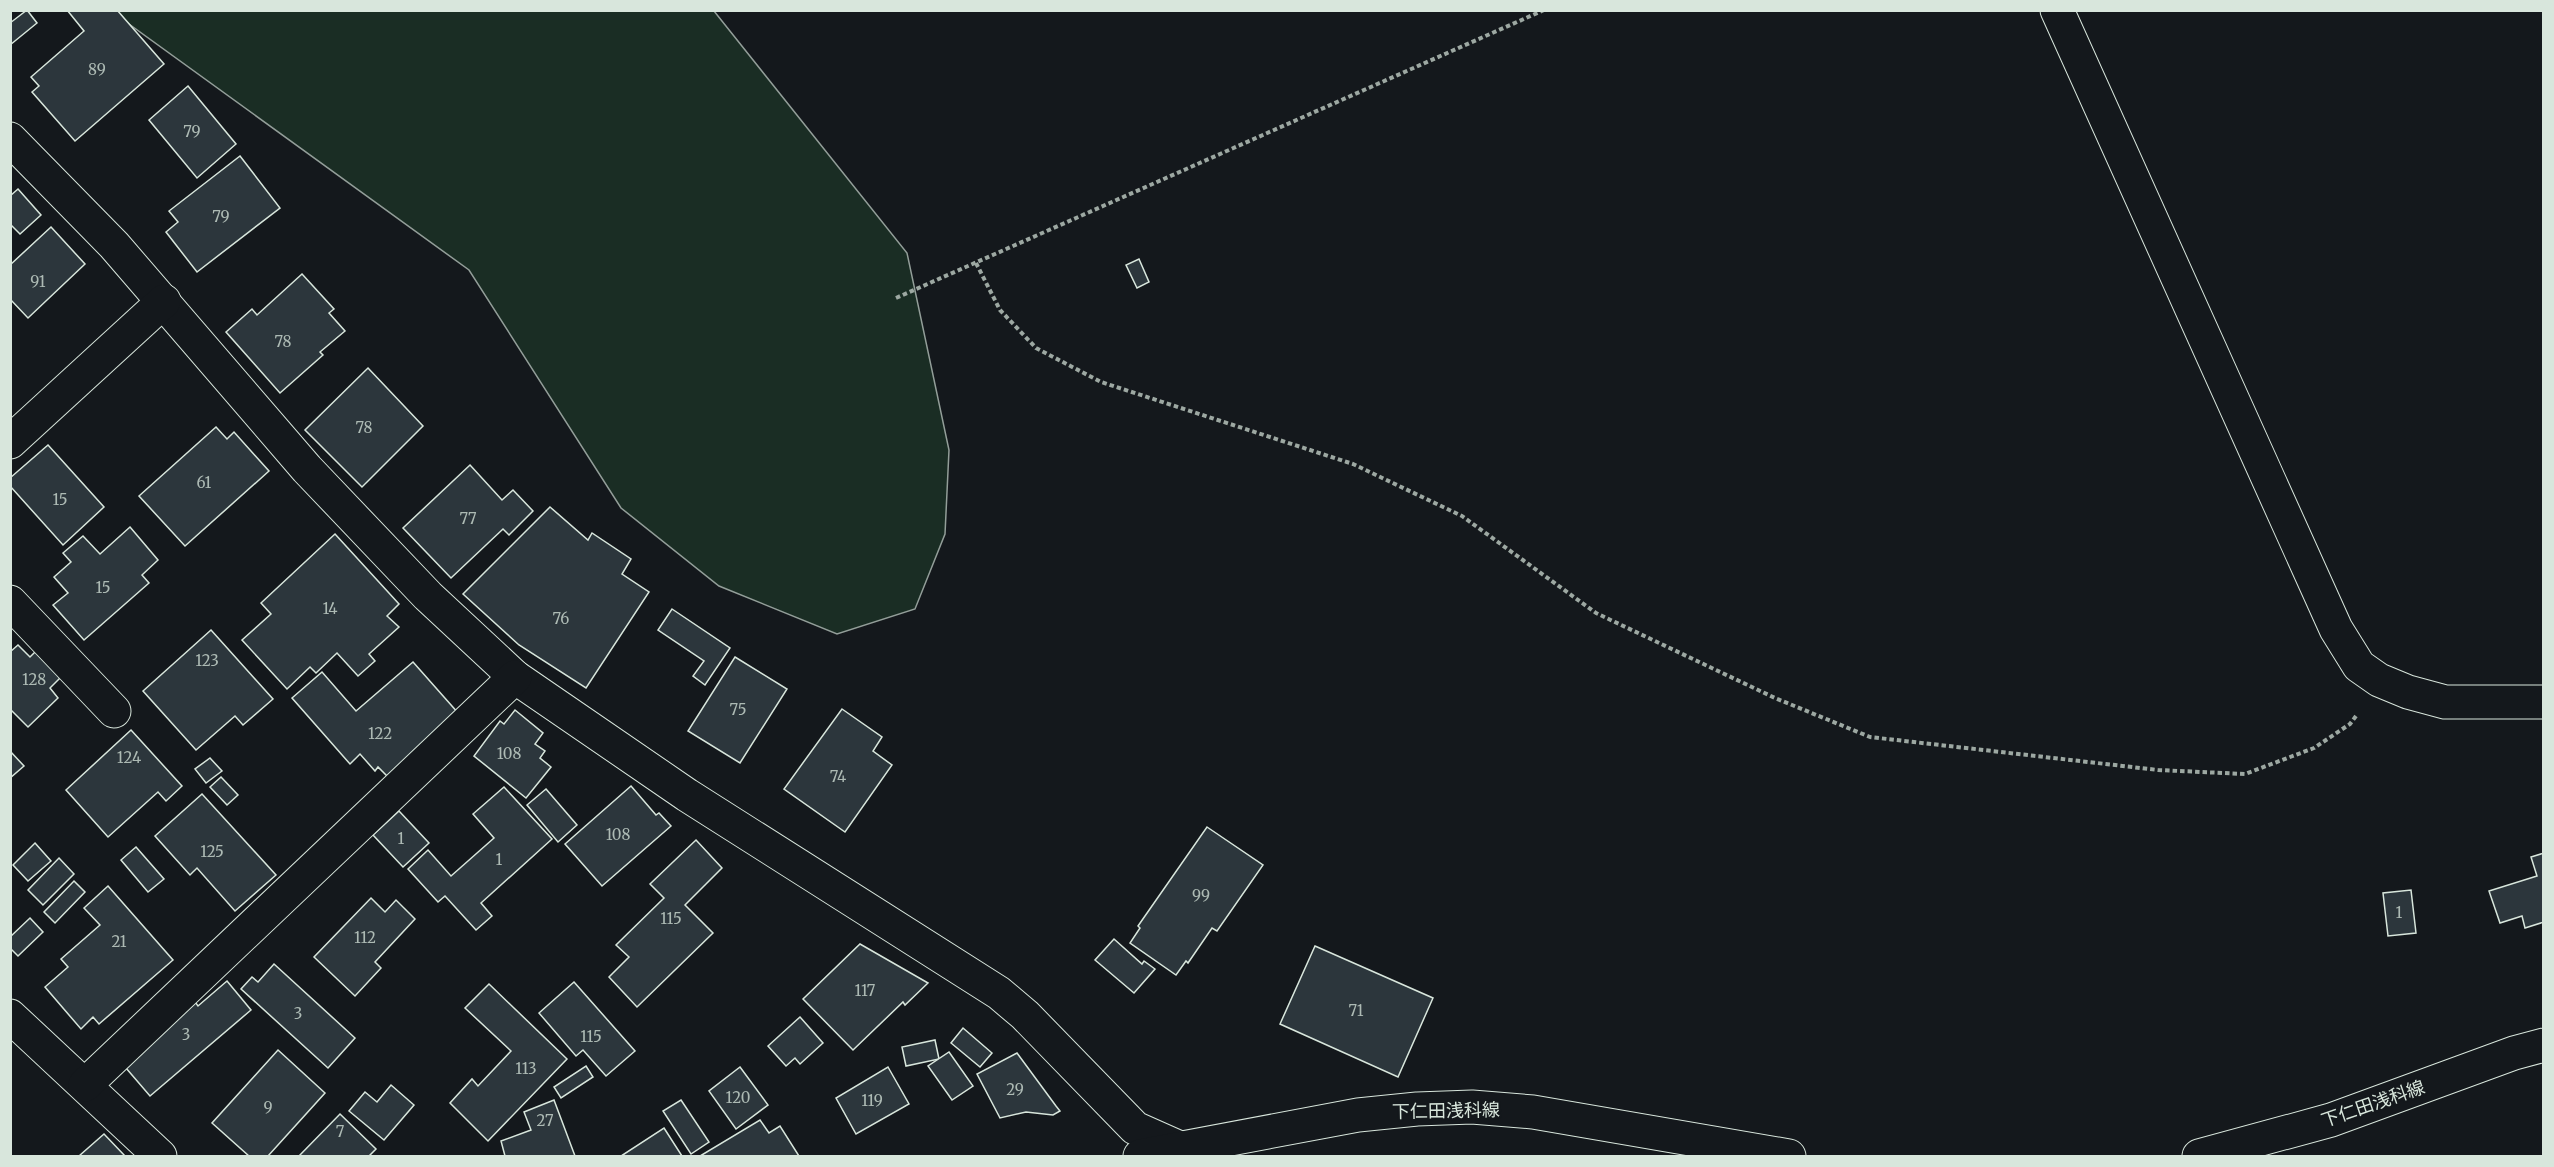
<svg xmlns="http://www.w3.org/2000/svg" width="2554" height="1167" font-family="Merriweather,'Noto Sans JP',serif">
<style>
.green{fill:#1a2d24;stroke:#939e99;stroke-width:1.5}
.building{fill:#2c363c;stroke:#d8e6dc;stroke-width:1.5}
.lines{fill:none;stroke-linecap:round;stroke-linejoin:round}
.minor-casing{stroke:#d8e6dc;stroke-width:35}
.major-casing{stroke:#d8e6dc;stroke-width:35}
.path{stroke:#9da8a2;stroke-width:4;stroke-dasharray:4.5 3;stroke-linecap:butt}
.minor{stroke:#14181c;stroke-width:33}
.major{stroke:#14181c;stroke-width:33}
.labels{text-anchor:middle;stroke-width:4.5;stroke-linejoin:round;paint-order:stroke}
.number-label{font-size:15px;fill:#adbab4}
.street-label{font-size:18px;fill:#d8e6dc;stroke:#14181c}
</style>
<rect width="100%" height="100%" fill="#14181c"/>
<!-- green -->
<path class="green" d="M111 11H714L907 253 949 450 945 534 915 609 837 634 719 586 621 508 469 270Z"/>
<!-- building -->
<g class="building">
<path d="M27 10 37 23 10 45V23Z"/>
<path d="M67 10H117L164 64 75 141 32 92 39 86 31 77 84 31Z"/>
<path d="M188 86 236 144 197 178 149 120Z"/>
<path d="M240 156 280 208 197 272 166 232 178 222 169 211Z"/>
<path d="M18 189 41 215 20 234 10 224V196Z"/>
<path d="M51 227 85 264 28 318 10 299V265Z"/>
<path d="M1139 259 1149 282 1137 288 1126 265Z"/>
<path d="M302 274 334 309 329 313 345 331 320 352 323 355 280 393 226 332 252 309 257 315Z"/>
<path d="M368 368 423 426 362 487 305 430Z"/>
<path d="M216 427 227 439 234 432 269 471 185 546 139 496Z"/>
<path d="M48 445 104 507 63 545 10 486V478Z"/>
<path d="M470 465 502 500 513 490 533 511 509 535 503 529 451 578 403 528Z"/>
<path d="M550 507 588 540 592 533 631 559 622 574 649 592 586 688 519 645 463 594Z"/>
<path d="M130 527 158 560 142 575 149 583 84 640 53 605 68 593 54 577 71 562 63 553 83 536 100 554Z"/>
<path d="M335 534 399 604 387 616 399 627 369 654 375 661 358 676 337 653 316 673 310 667 287 689 242 640 271 614 261 603Z"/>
<path d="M672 609 730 648 705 685 693 676 704 661 658 630Z"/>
<path d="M211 630 273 699 243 725 235 716 196 750 143 691Z"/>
<path d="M18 645 30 657 40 647 65 673 50 688 58 698 28 727 10 709V652Z"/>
<path d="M735 657 787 689 740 763 688 731Z"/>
<path d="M413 662 459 714 388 777 378 767 375 771 360 754 350 764 292 698 322 672 356 711Z"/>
<path d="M842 709 882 737 873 751 892 765 845 832 784 789Z"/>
<path d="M515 710 543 733 535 744 545 751 540 758 551 767 526 798 474 756 500 721 504 724Z"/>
<path d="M131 730 182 786 166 801 158 792 108 837 66 790Z"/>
<path d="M10 751 24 766 10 778Z"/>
<path d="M210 758 222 771 206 783 195 769Z"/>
<path d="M221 777 238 795 227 805 210 787Z"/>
<path d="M631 786 656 815 659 813 671 826 602 886 565 844Z"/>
<path d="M504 787 552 839 481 903 492 916 476 930 445 896 438 902 408 869 428 850 451 876 494 838 473 814Z"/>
<path d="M546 789 577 825 558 842 527 805Z"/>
<path d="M202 794 276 875 235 911 197 868 190 875 155 836Z"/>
<path d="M399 811 429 843 403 867 373 835Z"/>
<path d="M1207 827 1263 865 1217 931 1212 928 1188 963 1186 961 1176 975 1130 943 1140 928 1138 926Z"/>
<path d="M696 840 722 868 685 905 713 933 637 1007 609 977 629 957 616 945 664 898 650 884Z"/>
<path d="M35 843 51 861 28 881 13 865Z"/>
<path d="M136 847 164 879 148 892 121 860Z"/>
<path d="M2544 853V922L2525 928 2522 916 2500 923 2489 891 2537 876 2531 857Z"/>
<path d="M59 858 74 874 43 905 28 890Z"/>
<path d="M74 881 85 892 55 923 44 912Z"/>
<path d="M108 886 173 960 99 1024 93 1017 81 1029 45 987 68 967 61 959 100 925 84 908Z"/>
<path d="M2411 890 2416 933 2388 936 2383 893Z"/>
<path d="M371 898 385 912 396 900 415 919 375 962 381 968 355 996 314 957Z"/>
<path d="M30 918 43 932 18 956 10 948V937Z"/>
<path d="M1114 939 1142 964 1144 961 1155 969 1134 993 1095 960Z"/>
<path d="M860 944 928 983 905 1005 903 1002 853 1050 803 999Z"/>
<path d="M1315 946 1433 998 1398 1077 1280 1024Z"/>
<path d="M274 964 355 1038 328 1068 241 989 252 977 258 982Z"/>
<path d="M227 981 251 1010 150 1096 120 1061 193 999 198 1006Z"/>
<path d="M574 982 635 1051 606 1076 583 1050 576 1056 539 1013Z"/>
<path d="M489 984 567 1059 488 1141 450 1103 472 1079 478 1086 511 1051 465 1008Z"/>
<path d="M800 1017 823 1043 800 1064 795 1058 786 1066 768 1046Z"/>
<path d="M963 1028 992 1053 980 1067 951 1043Z"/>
<path d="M935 1040 939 1059 906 1066 902 1047Z"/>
<path d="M278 1050 325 1093 268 1156H249L212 1123Z"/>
<path d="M949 1052 973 1086 952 1100 928 1066Z"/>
<path d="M1017 1053 1056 1106 1060 1111 1053 1115 1026 1112 1000 1118 977 1074Z"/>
<path d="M586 1066 593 1077 561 1098 554 1087Z"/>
<path d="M740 1067 768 1105 736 1129 709 1091Z"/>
<path d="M888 1067 909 1104 856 1134 836 1098Z"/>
<path d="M391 1085 414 1105 384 1140 349 1111 365 1092 377 1102Z"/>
<path d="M554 1100 575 1156H505L501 1141 531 1130 524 1112Z"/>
<path d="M681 1100 709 1142 691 1154 663 1111Z"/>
<path d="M340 1114 376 1149 369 1156H299Z"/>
<path d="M760 1120 769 1133 780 1126 799 1156H700Z"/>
<path d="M664 1128 682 1156H621Z"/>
<path d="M104 1134 125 1156H79Z"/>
</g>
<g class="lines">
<defs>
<g id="minor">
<path d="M2057 10 2336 629 2359 666 2379 680 2408 692 2445 702H2544"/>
<path d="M10 139 114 245 307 469 428 596 515 677 687 795 999 993 1025 1015 1135 1128 1180 1148"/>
<path d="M10 442 164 301"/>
<path d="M10 602 114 711"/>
<path d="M10 1016 160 1156"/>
<path d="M85 1085 515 677"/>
</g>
<g id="major">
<path d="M1140 1156 1358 1115 1417 1109 1472 1107 1533 1112 1789 1156"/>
<path d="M2199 1156 2331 1120 2514 1053 2544 1045"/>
</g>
</defs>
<!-- minor casing -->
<use href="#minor" class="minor-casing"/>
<!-- major casing -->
<use href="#major" class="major-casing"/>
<!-- path -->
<g class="path">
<path d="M976 263 1000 310 1036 348 1101 382 1353 464 1462 516 1596 613 1775 698 1870 737 2158 770 2245 774 2314 748 2350 724 2356 716"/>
<path d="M896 298 1544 10"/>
</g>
<!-- minor -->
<use href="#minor" class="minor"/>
<!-- major -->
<use href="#major" class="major"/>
</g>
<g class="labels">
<!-- number labels -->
<g class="number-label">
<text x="97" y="75">89</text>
<text x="192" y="137">79</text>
<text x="221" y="222">79</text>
<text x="38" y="287">91</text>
<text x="283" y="347">78</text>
<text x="364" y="433">78</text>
<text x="204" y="488">61</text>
<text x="60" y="505">15</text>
<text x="468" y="524">77</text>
<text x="103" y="593">15</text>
<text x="330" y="614">14</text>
<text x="561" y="624">76</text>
<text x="207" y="666">123</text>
<text x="34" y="685">128</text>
<text x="738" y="715">75</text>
<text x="380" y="739">122</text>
<text x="509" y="759">108</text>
<text x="129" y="763">124</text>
<text x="838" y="782">74</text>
<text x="618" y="840">108</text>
<text x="401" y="844">1</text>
<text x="212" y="857">125</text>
<text x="499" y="865">1</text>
<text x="1201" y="901">99</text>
<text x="2399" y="918">1</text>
<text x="671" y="924">115</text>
<text x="365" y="943">112</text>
<text x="119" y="947">21</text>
<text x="865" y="996">117</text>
<text x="1356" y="1016">71</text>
<text x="298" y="1019">3</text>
<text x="186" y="1040">3</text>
<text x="591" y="1042">115</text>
<text x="526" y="1074">113</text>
<text x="1015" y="1095">29</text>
<text x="738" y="1103">120</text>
<text x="872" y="1106">119</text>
<text x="268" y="1113">9</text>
<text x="545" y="1126">27</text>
<text x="340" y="1137">7</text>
</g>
<!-- street labels -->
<g class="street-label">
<text transform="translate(2373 1104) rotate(-19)" y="6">下仁田浅科線</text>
<text transform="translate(1446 1111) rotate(-1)" y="6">下仁田浅科線</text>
</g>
</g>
<!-- border -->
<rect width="2554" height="1167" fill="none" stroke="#d8e6dc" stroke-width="24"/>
</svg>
